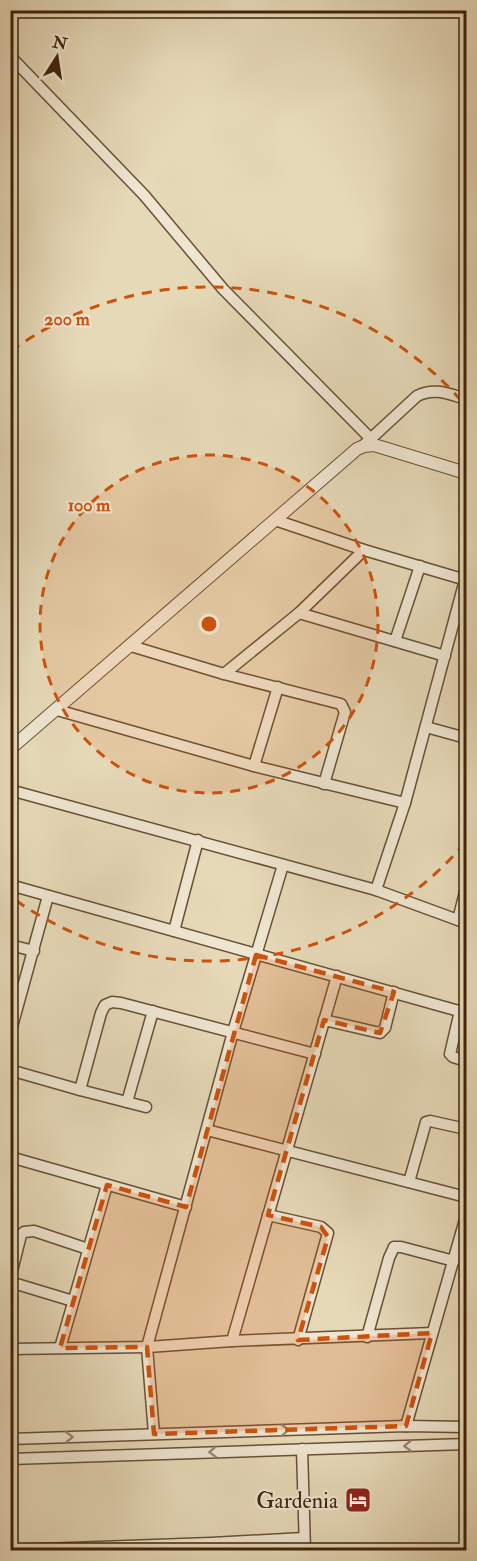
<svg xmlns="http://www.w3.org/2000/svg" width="477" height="1561" font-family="'IM FELL Double Pica',serif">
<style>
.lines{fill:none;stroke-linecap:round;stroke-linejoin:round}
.minor-casing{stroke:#685035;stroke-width:13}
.tertiary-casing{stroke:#685035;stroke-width:14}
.minor{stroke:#efe6d1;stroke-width:10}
.tertiary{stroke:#efe6d1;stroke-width:12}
.oneway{stroke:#96846d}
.marked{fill:#ce510c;fill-opacity:0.2;stroke:#ce510c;stroke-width:4.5;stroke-dasharray:12 8;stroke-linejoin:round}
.ring{fill:none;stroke:#ce510c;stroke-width:3;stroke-dasharray:10 8}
.labels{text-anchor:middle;stroke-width:4.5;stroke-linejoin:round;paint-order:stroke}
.poi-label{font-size:22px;fill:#3e2309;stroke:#efe6d1;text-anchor:end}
.centre{fill:#ce510c;stroke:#efe6d1;stroke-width:3}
.ring-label{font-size:18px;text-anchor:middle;font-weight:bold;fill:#ce510c;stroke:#efe6d1;stroke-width:4.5;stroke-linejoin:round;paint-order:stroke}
</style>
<rect width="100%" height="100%" fill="#e6d9b8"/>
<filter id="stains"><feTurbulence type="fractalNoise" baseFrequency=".00333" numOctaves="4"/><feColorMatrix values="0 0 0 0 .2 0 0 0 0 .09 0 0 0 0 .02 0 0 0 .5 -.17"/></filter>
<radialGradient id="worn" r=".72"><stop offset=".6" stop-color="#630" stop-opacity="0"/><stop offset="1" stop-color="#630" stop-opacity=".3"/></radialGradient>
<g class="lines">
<defs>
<g id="minor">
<path d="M10 56 144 195 223 289 371 439"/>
<path d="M365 444 417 396C434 387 449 394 466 399"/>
<path d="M275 520 364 550 466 580"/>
<path d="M299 613 445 656"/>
<path d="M395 641 420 566"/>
<path d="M131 646 224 674 341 704 345 712 324 784"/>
<path d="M224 674 299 613 364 550"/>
<path d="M57 710 254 766 405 803"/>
<path d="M426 727 466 738"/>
<path d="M254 766 278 687"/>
<path d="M10 790 376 890 466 923"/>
<path d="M10 885 466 1013"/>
<path d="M376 890 405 803 465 580"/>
<path d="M458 920 466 888"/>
<path d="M174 931 198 840"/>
<path d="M10 945 34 951"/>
<path d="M460 1011 450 1054 453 1057 466 1061"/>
<path d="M324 1020 380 1033 385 1028 394 992"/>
<path d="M10 1034 48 896"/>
<path d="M10 1070 80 1090 146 1107"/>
<path d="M80 1090 101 1013 105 1005 112 1002 121 1003 315 1054"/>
<path d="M127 1102 153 1011"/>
<path d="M207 1130 466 1197"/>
<path d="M10 1157 186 1207"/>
<path d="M409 1182 426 1122 430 1121 466 1129"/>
<path d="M268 1215 321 1227 328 1233 298 1340"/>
<path d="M10 1279 21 1235 24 1232 34 1231 88 1249"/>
<path d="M10 1282 73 1301"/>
<path d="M367 1337 389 1258 394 1247H401L454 1261"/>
<path d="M232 1341 337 976"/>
<path d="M60 1348 107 1185"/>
<path d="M10 1349 148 1347 232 1341 432 1333"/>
<path d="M406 1426 466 1216"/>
<path d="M154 1434 147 1347 233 1032 283 865"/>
<path d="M10 1439 406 1426 466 1427"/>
<path d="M302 1449 305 1550"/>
<path d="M10 1459 466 1444"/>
<path d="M14 1550 211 1543 304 1538"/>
</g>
<path id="tertiary" d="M10 749 357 449 364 446 374 445 466 473"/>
</defs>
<!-- minor casing -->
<use href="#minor" class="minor-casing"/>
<!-- tertiary casing -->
<use href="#tertiary" class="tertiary-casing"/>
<!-- minor -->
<use href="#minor" class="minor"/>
<!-- tertiary -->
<use href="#tertiary" class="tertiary"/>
</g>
<!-- one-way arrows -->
<defs><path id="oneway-chevron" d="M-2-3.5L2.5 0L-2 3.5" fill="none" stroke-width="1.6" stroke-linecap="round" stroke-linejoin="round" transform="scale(1.5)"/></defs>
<g class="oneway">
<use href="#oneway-chevron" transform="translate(285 1430) rotate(-2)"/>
<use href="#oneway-chevron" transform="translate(69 1437) rotate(-2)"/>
<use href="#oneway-chevron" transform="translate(408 1446) rotate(178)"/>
<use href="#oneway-chevron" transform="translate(213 1452) rotate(178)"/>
</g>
<!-- marked area -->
<path class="marked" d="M256 955 394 992 380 1033 324 1020 268 1215 321 1227 328 1237 298 1340 432 1333 406 1426 154 1434 147 1347 60 1348 107 1185 186 1207Z"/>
<!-- distance rings -->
<circle cx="209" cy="624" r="169" fill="#ce510c" fill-opacity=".12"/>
<g class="ring">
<circle cx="209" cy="624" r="169"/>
<path d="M465 843A337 337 0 0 1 11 897M11 351A337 337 0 0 1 465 405"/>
</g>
<!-- icons -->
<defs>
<symbol id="hotel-square" viewBox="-11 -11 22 22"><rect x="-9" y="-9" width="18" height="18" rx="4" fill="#8f2418" stroke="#efe6d1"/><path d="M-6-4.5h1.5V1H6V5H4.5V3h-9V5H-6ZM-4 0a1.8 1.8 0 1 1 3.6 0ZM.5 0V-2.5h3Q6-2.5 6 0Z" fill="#fff"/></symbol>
</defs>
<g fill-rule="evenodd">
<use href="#hotel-square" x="343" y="1485" width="30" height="30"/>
</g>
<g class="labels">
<!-- poi labels -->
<g class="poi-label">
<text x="338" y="1508">Gardenia</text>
</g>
</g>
<circle cx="209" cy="624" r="9" class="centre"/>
<g class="ring-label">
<text x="67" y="325">200 m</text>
<text x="89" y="511">100 m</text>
</g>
<!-- margin -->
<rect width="477" height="1561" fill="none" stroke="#e6d9b8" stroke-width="36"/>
<rect x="12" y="12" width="453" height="1537" fill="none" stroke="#3e2309" stroke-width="3"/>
<rect x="18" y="18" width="441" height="1525" fill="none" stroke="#3e2309" stroke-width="1.5"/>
<!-- north arrow -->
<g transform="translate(57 57) rotate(12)" stroke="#efe6d1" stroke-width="4.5" paint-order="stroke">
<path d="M0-4.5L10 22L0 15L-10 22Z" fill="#3e2309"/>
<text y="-9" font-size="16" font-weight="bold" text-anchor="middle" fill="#3e2309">N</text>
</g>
<rect width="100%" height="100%" filter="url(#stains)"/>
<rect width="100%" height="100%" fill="url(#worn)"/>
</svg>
